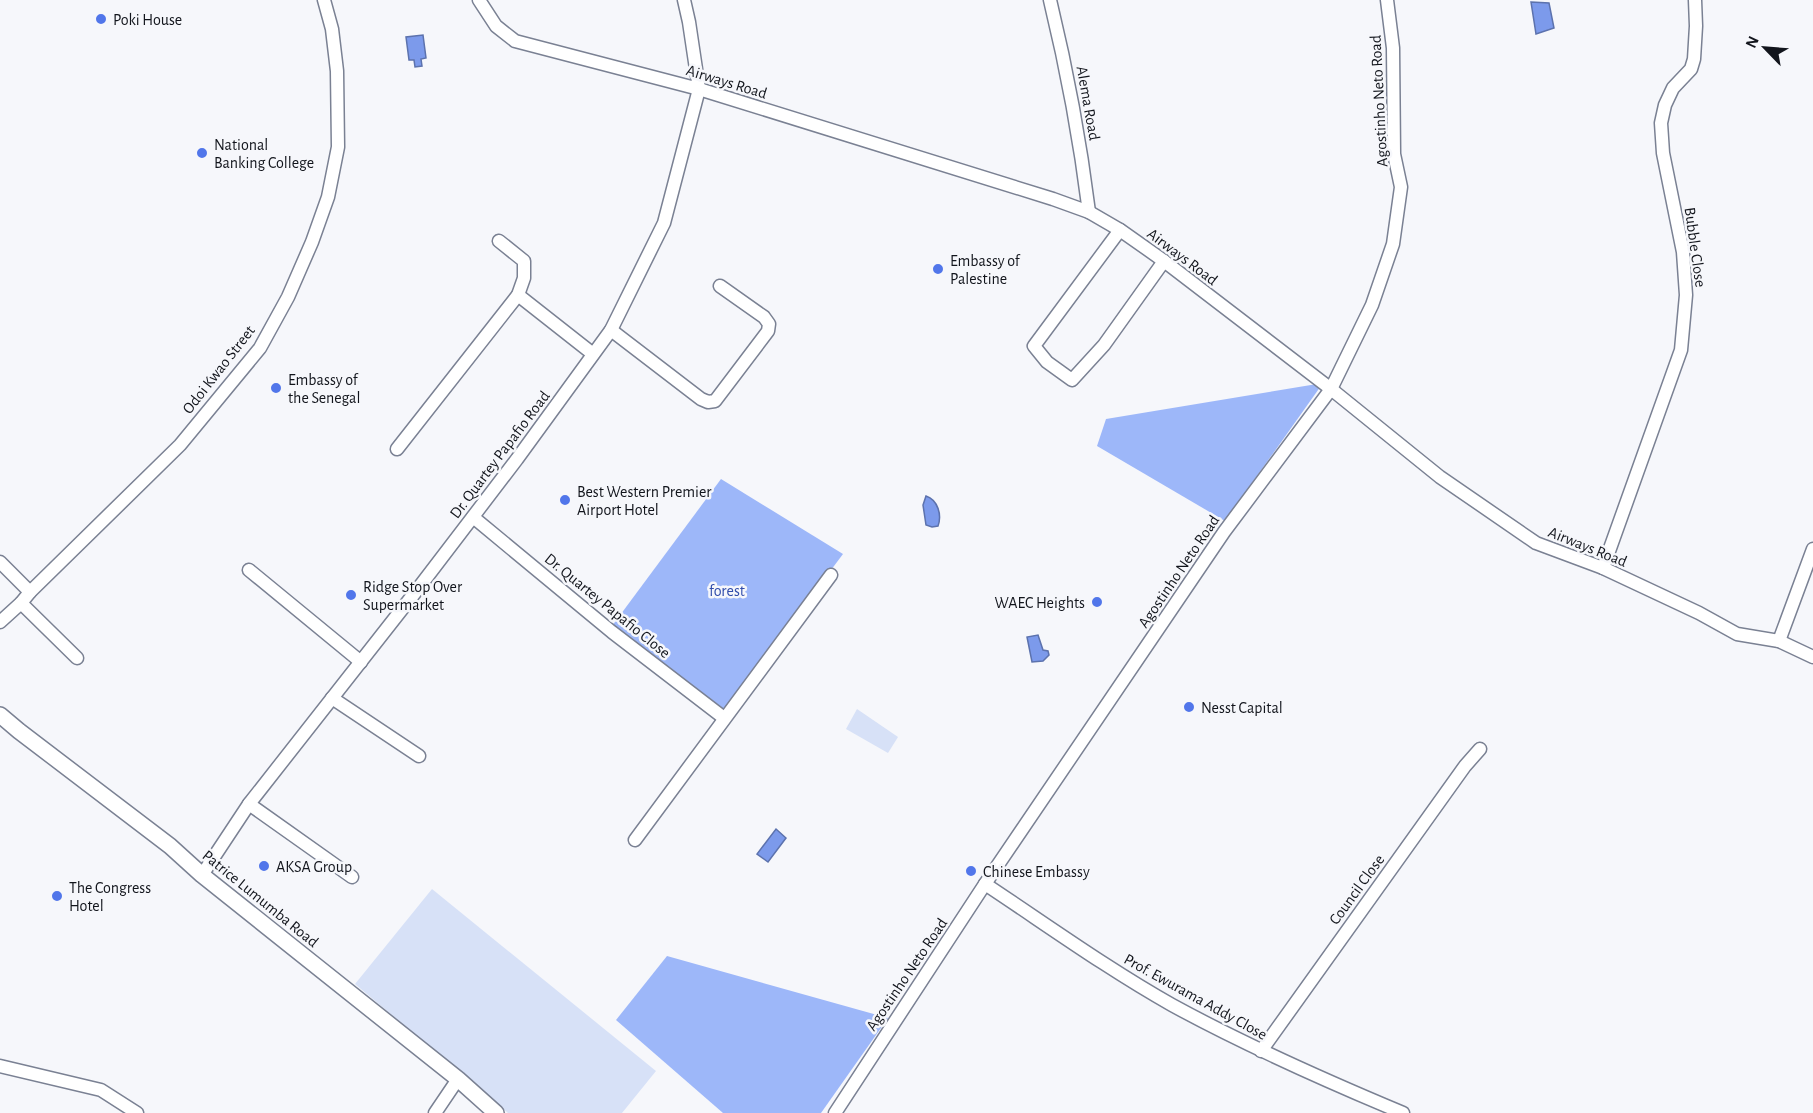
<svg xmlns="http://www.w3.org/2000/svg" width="1813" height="1113" font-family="'Alegreya Sans',sans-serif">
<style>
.green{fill:#d7e1f7}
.forest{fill:#9db7f9}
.water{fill:#7c9aeb;stroke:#5c72ad;stroke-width:1.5}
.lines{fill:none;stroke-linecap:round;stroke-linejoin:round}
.minor-casing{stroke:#7a8193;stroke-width:15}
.tertiary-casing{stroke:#7a8193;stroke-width:18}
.minor{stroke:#fff;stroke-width:12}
.tertiary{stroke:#fff;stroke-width:15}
.poi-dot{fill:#5176ea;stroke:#f6f7fb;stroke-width:2}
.labels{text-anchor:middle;stroke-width:5;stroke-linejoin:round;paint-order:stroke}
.poi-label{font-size:16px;fill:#12151c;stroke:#f6f7fb;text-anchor:start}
.street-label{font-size:16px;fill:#12151c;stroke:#f6f7fb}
.park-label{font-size:16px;fill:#314dab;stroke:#f6f7fb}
</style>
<rect width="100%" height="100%" fill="#f6f7fb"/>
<!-- green -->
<g class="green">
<path d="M857 709 898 737 888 753 846 729Z"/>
<path d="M432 889 656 1071 622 1113H508L355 984Z"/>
</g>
<!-- forest -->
<g class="forest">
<path d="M1323 383 1225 521 1097 446 1106 419Z"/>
<path d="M721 479 843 554 723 714 612 626Z"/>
<path d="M667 956 888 1018 821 1113H723L616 1020Z"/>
</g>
<!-- water -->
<g class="water">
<path d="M1531 2 1549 3 1554 28 1536 34Z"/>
<path d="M423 35 426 58 421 59 422 66 415 67 414 60H409L406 37Z"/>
<path d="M926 496C938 500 942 515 938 526L932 527 926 525 923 505Z"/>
<path d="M1038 635 1043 650 1048 651 1049 655 1043 661 1032 662 1027 637Z"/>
<path d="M776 829 786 838 768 862 757 854Z"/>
</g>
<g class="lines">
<defs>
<g id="minor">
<path d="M479 0 496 26 515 41 699 89 1053 199 1089 212 1120 230 1164 261 1331 389 1440 477 1536 543 1603 568 1699 613 1737 634 1779 641 1813 657"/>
<path d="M1050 0C1067 70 1080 140 1089 212"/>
<path d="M1120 230 1034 346 1047 362 1072 380 1104 345 1164 261"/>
<path d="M518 295 593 354"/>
<path d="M611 330 701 399 708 402 715 401 768 331 769 324 764 317 720 286"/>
<path d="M397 449 518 295 524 278V261L499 241"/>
<path d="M473 517 612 632 724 718"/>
<path d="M0 562 30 592"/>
<path d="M1603 568 1681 350 1686 295 1683 252 1663 153 1661 123 1665 105 1673 88 1691 69 1694 59 1696 26 1695 0"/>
<path d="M249 570 361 662"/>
<path d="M21 603 77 658"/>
<path d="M0 622 21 603 30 592 180 445 260 348 288 297 312 242 328 197 338 147 337 71 332 29 324 0"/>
<path d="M1779 641 1813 549"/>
<path d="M332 698 419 756"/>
<path d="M249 804 352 877"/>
<path d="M635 840 831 575"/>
<path d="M202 875 249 804 417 590 517 459 611 330 664 223 699 89 689 22 684 0"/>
<path d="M985 884C1047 925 1108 969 1172 1005 1247 1046 1324 1080 1403 1113"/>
<path d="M1261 1051 1465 766 1480 749"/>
<path d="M0 1066 101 1090 137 1113"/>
<path d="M435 1113 458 1079"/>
<path d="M835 1113 985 884 1224 532 1331 389 1372 305 1393 244 1401 187 1394 154 1393 48 1387 0"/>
</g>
<path id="tertiary" d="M0 715 19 731 170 846 202 875 458 1079 496 1113"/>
</defs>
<!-- minor casing -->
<use href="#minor" class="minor-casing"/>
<!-- tertiary casing -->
<use href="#tertiary" class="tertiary-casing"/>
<!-- minor -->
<use href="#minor" class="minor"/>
<!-- tertiary -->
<use href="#tertiary" class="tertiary"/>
</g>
<!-- markers -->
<g class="poi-dot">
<circle cx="101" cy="19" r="6"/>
<circle cx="202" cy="153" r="6"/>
<circle cx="938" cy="269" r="6"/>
<circle cx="276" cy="388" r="6"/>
<circle cx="565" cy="500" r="6"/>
<circle cx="351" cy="595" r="6"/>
<circle cx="1097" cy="602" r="6"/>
<circle cx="1189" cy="707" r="6"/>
<circle cx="264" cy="866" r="6"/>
<circle cx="971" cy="871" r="6"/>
<circle cx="57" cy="896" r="6"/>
</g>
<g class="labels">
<!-- poi labels -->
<g class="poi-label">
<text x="113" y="25">Poki House</text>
<text x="214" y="150">National<tspan x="214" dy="18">Banking College</tspan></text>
<text x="950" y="266">Embassy of<tspan x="950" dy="18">Palestine</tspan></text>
<text x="288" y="385">Embassy of<tspan x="288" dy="18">the Senegal</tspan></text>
<text x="577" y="497">Best Western Premier<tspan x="577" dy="18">Airport Hotel</tspan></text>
<text x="363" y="592">Ridge Stop Over<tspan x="363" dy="18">Supermarket</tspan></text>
<text x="1085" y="608" text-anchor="end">WAEC Heights</text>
<text x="1201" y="713">Nesst Capital</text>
<text x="276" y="872">AKSA Group</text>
<text x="983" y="877">Chinese Embassy</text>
<text x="69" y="893">The Congress<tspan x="69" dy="18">Hotel</tspan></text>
</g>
<!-- street labels -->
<g class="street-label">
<text transform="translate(727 81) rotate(17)" y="6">Airways Road</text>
<text transform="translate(1378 101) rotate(-93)" y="6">Agostinho Neto Road</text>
<text transform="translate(1089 103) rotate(80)" y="6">Alema Road</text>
<text transform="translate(1696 247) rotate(82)" y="6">Bubble Close</text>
<text transform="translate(1183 256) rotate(37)" y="6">Airways Road</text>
<text transform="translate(218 369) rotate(-52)" y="6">Odoi Kwao Street</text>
<text transform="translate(499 454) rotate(-53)" y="6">Dr. Quartey Papafio Road</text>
<text transform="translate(1588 546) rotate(22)" y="6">Airways Road</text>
<text transform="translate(1178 571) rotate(-56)" y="6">Agostinho Neto Road</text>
<text transform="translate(608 605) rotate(39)" y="6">Dr. Quartey Papafio Close</text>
<text transform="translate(1356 889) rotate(-54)" y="6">Council Close</text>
<text transform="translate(261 898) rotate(39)" y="6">Patrice Lumumba Road</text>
<text transform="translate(906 974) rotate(-56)" y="6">Agostinho Neto Road</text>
<text transform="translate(1196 996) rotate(29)" y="6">Prof. Ewurama Addy Close</text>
</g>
<!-- park labels -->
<g class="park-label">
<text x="727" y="596">forest</text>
</g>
</g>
<!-- north arrow -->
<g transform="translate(1765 48) rotate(295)" stroke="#f6f7fb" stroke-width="4.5" paint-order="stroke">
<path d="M0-4.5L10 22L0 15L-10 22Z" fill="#12151c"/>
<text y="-9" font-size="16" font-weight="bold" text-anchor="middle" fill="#12151c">N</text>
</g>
</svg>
